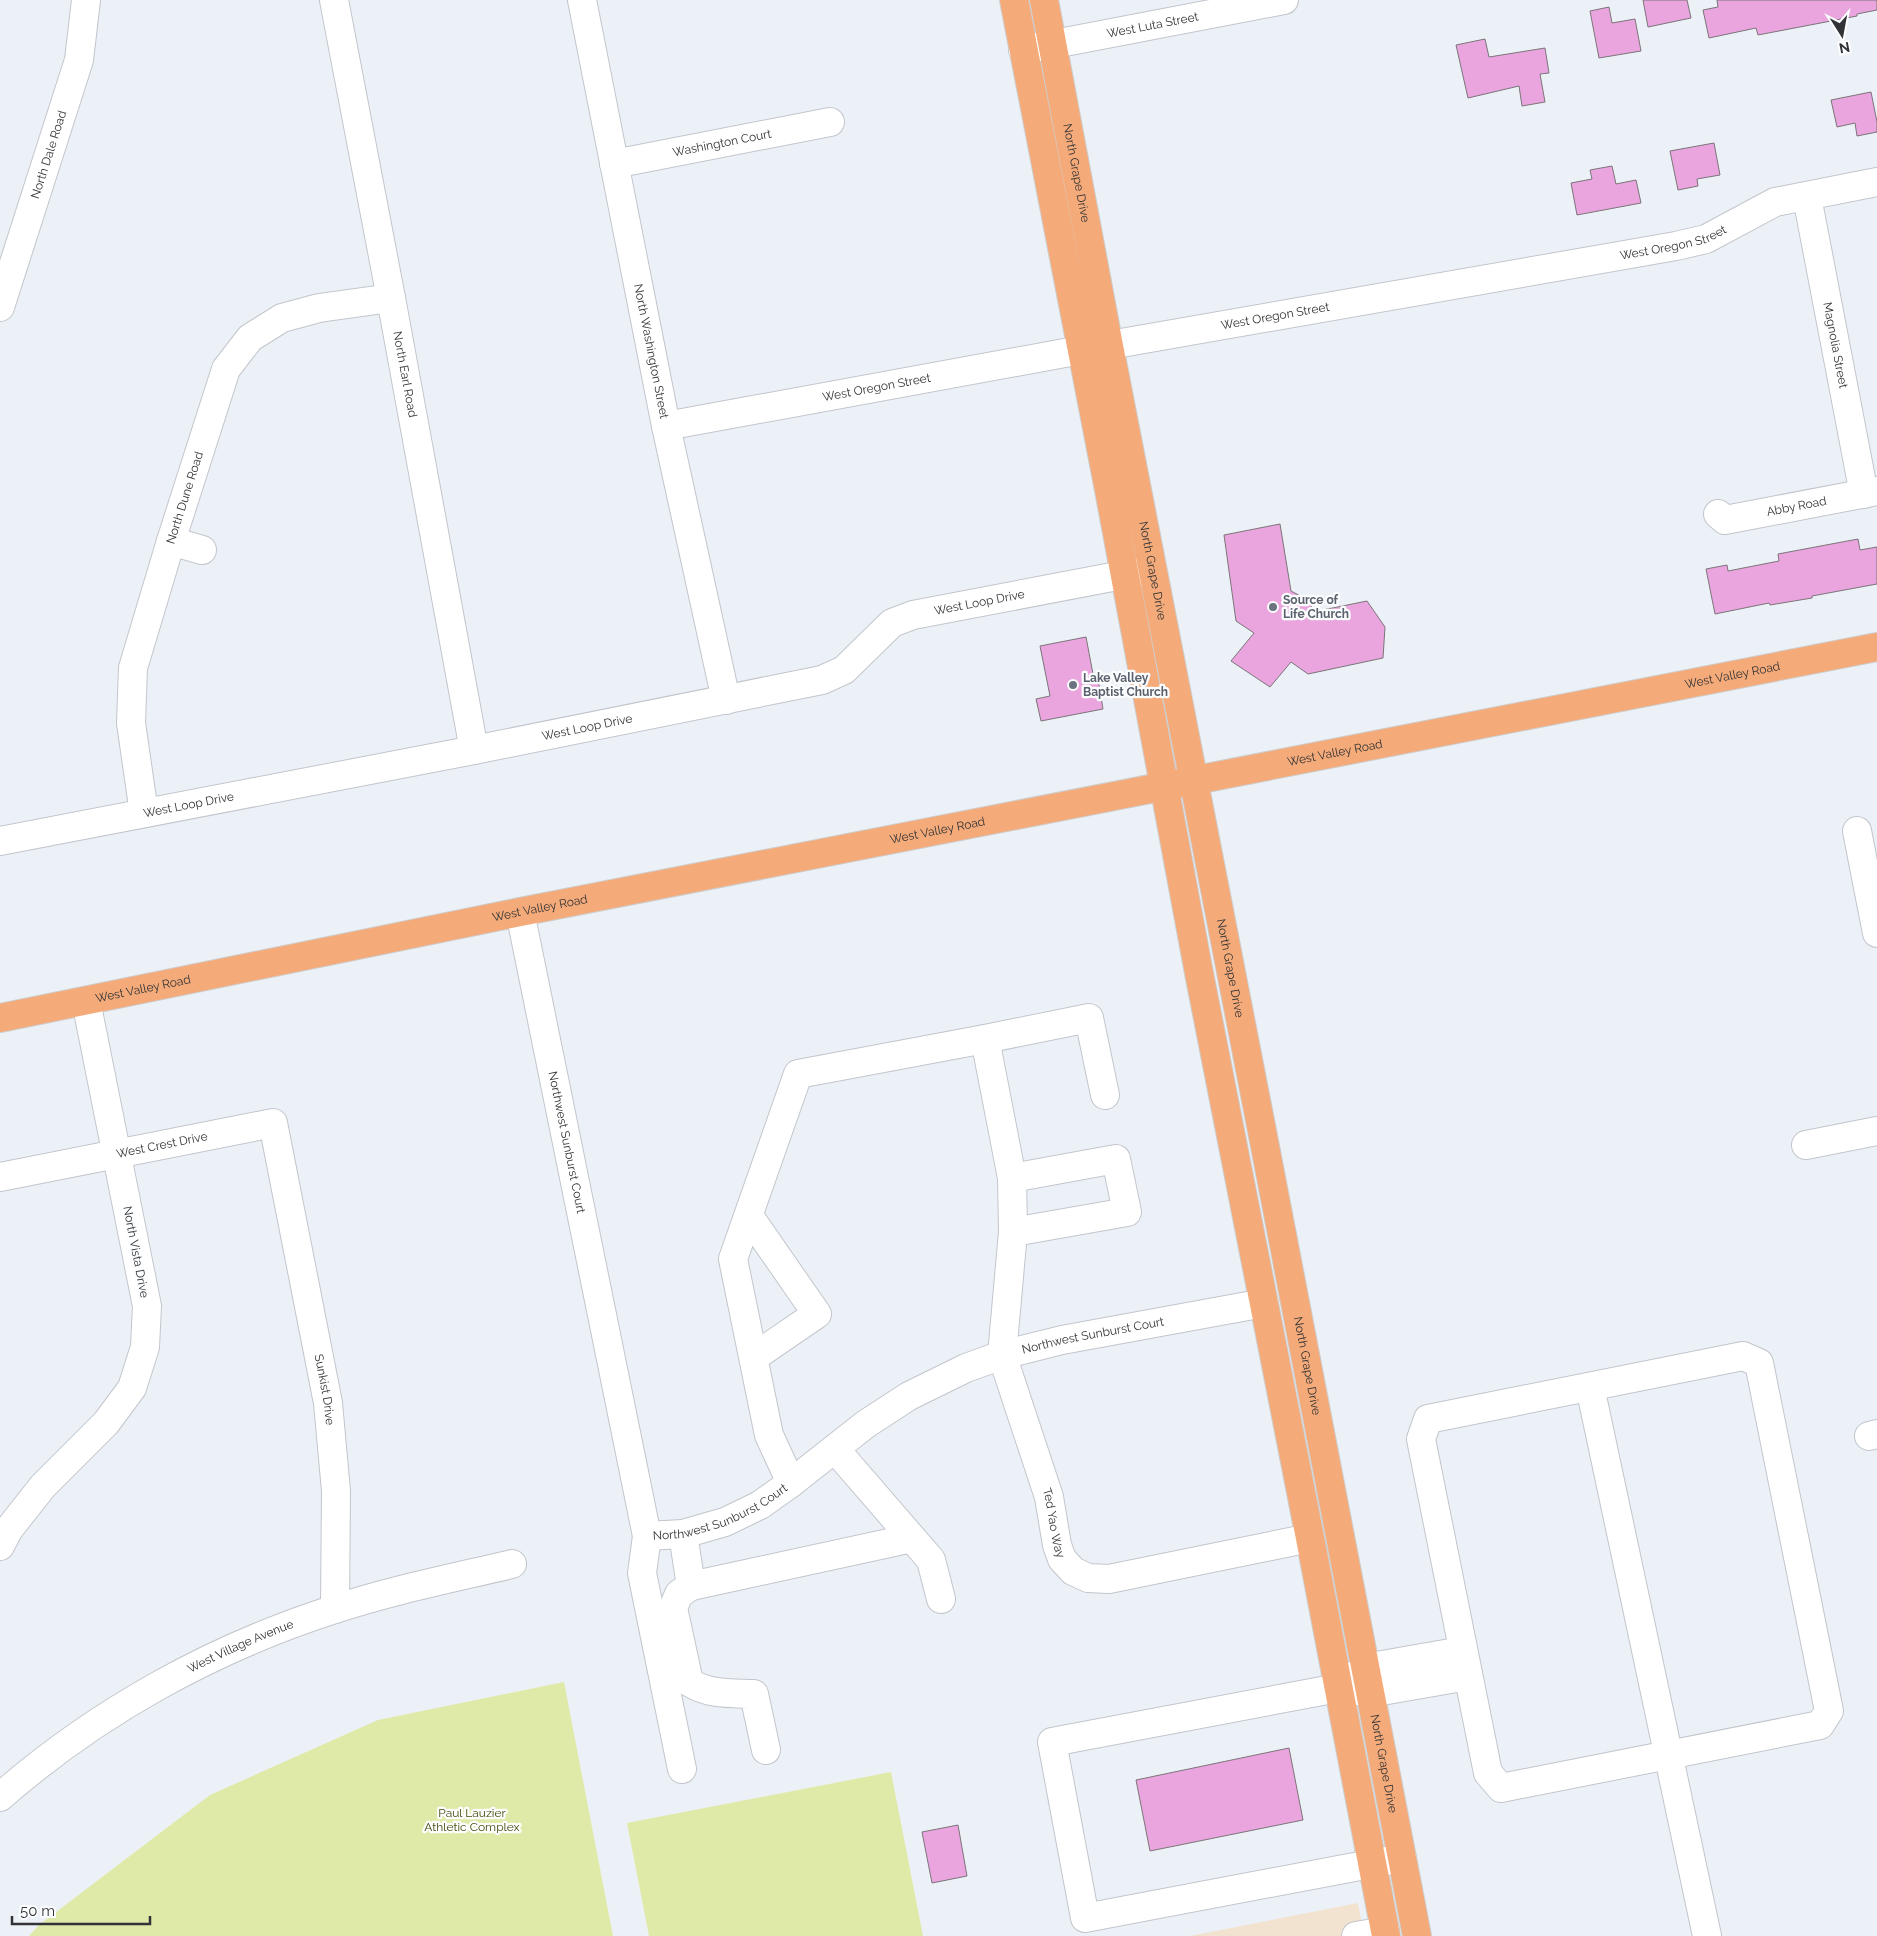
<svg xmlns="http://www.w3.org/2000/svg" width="1877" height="1936" font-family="Raleway,sans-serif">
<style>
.commercial{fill:#f2e3d0}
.green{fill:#e0eaa8}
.building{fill:#eaa5de;stroke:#7b757a}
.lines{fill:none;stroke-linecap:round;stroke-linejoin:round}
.minor-casing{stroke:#c2c6cc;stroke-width:30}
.major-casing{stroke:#cececf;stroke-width:30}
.minor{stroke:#fff;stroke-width:28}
.major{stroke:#f5ab79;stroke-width:28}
.worship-dot{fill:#6b7280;stroke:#fcfdfe;stroke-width:2}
.labels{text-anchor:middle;stroke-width:4.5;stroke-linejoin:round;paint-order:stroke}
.street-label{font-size:12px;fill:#323336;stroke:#fcfdfe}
.worship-label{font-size:12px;font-weight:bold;fill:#5b616d;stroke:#fcfdfe;text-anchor:start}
.park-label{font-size:12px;fill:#454b0b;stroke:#fcfdfe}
</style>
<rect width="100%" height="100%" fill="#ecf0f7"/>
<!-- commercial -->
<path class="commercial" d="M1358 1903 1364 1936H1190Z"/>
<!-- green -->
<g class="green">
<path d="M564 1682 613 1936H29L39 1925 210 1795 378 1720Z"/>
<path d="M891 1772 923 1936H649L627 1823Z"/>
</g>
<!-- building -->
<g class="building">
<path d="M1643 0H1687L1691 18 1648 27Z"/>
<path d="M1717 0H1877V10L1857 14V16L1758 35 1756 28 1709 38 1703 10 1718 7Z"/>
<path d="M1609 7 1612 23 1635 19 1641 51 1599 58 1590 11Z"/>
<path d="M1485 39 1489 57 1545 48 1549 73 1540 74 1545 102 1522 106 1519 86 1468 98 1456 45Z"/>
<path d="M1871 92 1877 122V132L1857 136 1855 123 1837 127 1831 100Z"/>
<path d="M1714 143 1720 175 1697 179 1698 186 1678 190 1670 151Z"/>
<path d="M1612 166 1616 184 1636 180 1641 203 1577 215 1571 183 1592 179 1590 170Z"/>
<path d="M1280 524 1291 591 1310 601 1313 612 1367 601 1385 627 1383 658 1308 674 1291 662 1270 687 1231 661 1254 633 1236 621 1224 535Z"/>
<path d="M1858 539 1860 550 1877 547V584L1812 596V598L1770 605 1769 603 1715 614 1706 569 1727 565 1728 571 1779 561 1778 554Z"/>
<path d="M1086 637 1093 674 1097 673 1103 709 1041 721 1036 699 1050 696 1040 646Z"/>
<path d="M1289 1748 1303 1820 1150 1851 1136 1780Z"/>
<path d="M958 1825 967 1876 932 1883 922 1832Z"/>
</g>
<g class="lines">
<defs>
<g id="minor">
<path id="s1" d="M334 0 391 298 474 750"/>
<path id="s2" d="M582 0 666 426 726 700"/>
<path id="s3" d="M1023 50 1284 0"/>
<path id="s4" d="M614 164 830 122"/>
<path id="s5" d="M1807 197 1864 494"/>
<path id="s6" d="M0 307 79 60 86 0"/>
<path id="s7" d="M666 426 1081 350 1676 246 1706 239 1775 202 1877 182"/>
<path id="s8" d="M1718 514 1725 520 1877 491"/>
<path d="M171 541 202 550"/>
<path id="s9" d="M144 813 131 723 133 668 171 541 226 369 250 338 282 318 319 308 391 298"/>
<path d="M1857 831 1877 933"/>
<path id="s10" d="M0 841 474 750 822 680 844 670 892 623 913 615 1149 570"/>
<path id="s11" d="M520 912 647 1536 683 1534 725 1522 760 1505 791 1483 866 1424 909 1396 966 1368 1002 1355 1062 1340 1264 1303"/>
<path d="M985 1039 1089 1018 1105 1095"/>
<path d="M1806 1145 1877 1131"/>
<path id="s12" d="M0 1177 273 1123 328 1403 336 1491 335 1609"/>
<path d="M1012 1178 1116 1159 1127 1212 1013 1232"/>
<path d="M749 1216 817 1314 754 1357"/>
<path d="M1743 1356 1759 1363 1829 1711 1820 1725 1501 1788 1488 1773 1421 1439 1428 1419Z"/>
<path d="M1590 1387 1707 1936"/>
<path d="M1869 1436 1877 1434"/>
<path d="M835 1449 931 1560 941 1599"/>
<path id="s13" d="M791 1483 769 1435 733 1259 798 1074 985 1039 1012 1178 1013 1232 1002 1355 1049 1497 1057 1545 1062 1559 1073 1571 1088 1578 1109 1579 1310 1538"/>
<path d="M683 1534 691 1586 912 1538"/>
<path d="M647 1536 642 1573 682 1769"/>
<path d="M0 1546 9 1529 43 1486 106 1423 132 1388 145 1347 147 1306 86 1001"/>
<path d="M691 1586 679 1594 673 1608 689 1682C709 1695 731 1693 754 1694L766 1750"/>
<path d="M1347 1681 1365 1668 1462 1651"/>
<path id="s14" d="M0 1797C97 1712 213 1648 335 1609 393 1590 453 1578 512 1564"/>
<path d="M1402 1858 1085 1918 1052 1742 1338 1688 1370 1693 1468 1676"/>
<path d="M1356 1936 1385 1931"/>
</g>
<g id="major">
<path d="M1014 0 1109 490 1199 973 1310 1538 1386 1936"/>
<path id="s15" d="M1044 0 1109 346 1263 1136 1417 1936"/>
<path id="s16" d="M0 1018 520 912 1877 647"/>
</g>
</defs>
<!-- minor casing -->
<use href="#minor" class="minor-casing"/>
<!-- major casing -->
<use href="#major" class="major-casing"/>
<!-- minor -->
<use href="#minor" class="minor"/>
<!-- major -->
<use href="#major" class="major"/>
</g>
<!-- markers -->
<g class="worship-dot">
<circle cx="1273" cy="607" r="5"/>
<circle cx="1073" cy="685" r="5"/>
</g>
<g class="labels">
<!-- street labels -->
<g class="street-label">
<text dy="4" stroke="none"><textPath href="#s3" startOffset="132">West Luta Street</textPath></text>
<text dy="4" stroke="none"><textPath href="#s4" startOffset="110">Washington Court</textPath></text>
<text dy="4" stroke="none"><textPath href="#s6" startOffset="160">North Dale Road</textPath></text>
<text dy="4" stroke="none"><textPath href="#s15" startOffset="176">North Grape Drive</textPath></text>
<text dy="4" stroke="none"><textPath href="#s7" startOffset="1024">West Oregon Street</textPath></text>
<text dy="4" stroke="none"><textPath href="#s7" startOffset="619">West Oregon Street</textPath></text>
<text dy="4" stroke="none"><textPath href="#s5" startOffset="151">Magnolia Street</textPath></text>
<text dy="4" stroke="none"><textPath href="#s2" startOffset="358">North Washington Street</textPath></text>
<text dy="4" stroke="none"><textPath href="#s1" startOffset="381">North Earl Road</textPath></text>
<text dy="4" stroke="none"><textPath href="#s7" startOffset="214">West Oregon Street</textPath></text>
<text dy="4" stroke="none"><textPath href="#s9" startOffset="324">North Dune Road</textPath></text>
<text dy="4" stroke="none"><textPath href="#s8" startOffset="82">Abby Road</textPath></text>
<text dy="4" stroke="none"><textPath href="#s15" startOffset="581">North Grape Drive</textPath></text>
<text dy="4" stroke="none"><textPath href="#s10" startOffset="1019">West Loop Drive</textPath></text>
<text dy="4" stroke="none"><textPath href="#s16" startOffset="1766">West Valley Road</textPath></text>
<text dy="4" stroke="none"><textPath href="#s10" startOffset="598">West Loop Drive</textPath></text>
<text dy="4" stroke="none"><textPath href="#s16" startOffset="1361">West Valley Road</textPath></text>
<text dy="4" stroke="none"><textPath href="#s10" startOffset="192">West Loop Drive</textPath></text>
<text dy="4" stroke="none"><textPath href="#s16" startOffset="956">West Valley Road</textPath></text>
<text dy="4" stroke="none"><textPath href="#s16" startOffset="551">West Valley Road</textPath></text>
<text dy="4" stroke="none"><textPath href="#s15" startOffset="986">North Grape Drive</textPath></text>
<text dy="4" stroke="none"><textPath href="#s16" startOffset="146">West Valley Road</textPath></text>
<text dy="4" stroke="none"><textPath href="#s11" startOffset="235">Northwest Sunburst Court</textPath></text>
<text dy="4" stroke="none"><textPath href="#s12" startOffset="165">West Crest Drive</textPath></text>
<text transform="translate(136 1252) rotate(79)" y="4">North Vista Drive</text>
<text dy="4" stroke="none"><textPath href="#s11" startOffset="1135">Northwest Sunburst Court</textPath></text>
<text dy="4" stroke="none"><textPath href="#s15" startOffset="1391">North Grape Drive</textPath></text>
<text dy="4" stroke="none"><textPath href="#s12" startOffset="550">Sunkist Drive</textPath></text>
<text dy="4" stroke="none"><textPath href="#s11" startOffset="715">Northwest Sunburst Court</textPath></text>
<text dy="4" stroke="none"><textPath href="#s13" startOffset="1114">Ted Yao Way</textPath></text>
<text dy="4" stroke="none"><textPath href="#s14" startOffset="285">West Village Avenue</textPath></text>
<text dy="4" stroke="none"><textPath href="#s15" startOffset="1796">North Grape Drive</textPath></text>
</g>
<!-- worship labels -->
<g class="worship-label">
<text x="1283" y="604">Source of<tspan x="1283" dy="14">Life Church</tspan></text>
<text x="1083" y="682">Lake Valley<tspan x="1083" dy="14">Baptist Church</tspan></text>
</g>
<!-- park labels -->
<g class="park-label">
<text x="472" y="1817">Paul Lauzier<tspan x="472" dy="14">Athletic Complex</tspan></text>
</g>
</g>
<!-- north arrow -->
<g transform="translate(1842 35) rotate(169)" stroke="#fcfdfe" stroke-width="4" paint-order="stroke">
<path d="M0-4L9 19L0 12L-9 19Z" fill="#323336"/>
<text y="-8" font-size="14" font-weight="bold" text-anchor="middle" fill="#323336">N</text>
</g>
<!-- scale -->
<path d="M12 1916v8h138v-8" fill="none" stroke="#323336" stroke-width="2.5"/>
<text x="20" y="1916" font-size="15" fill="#323336" stroke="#fcfdfe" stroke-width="4" paint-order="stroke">50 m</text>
</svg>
